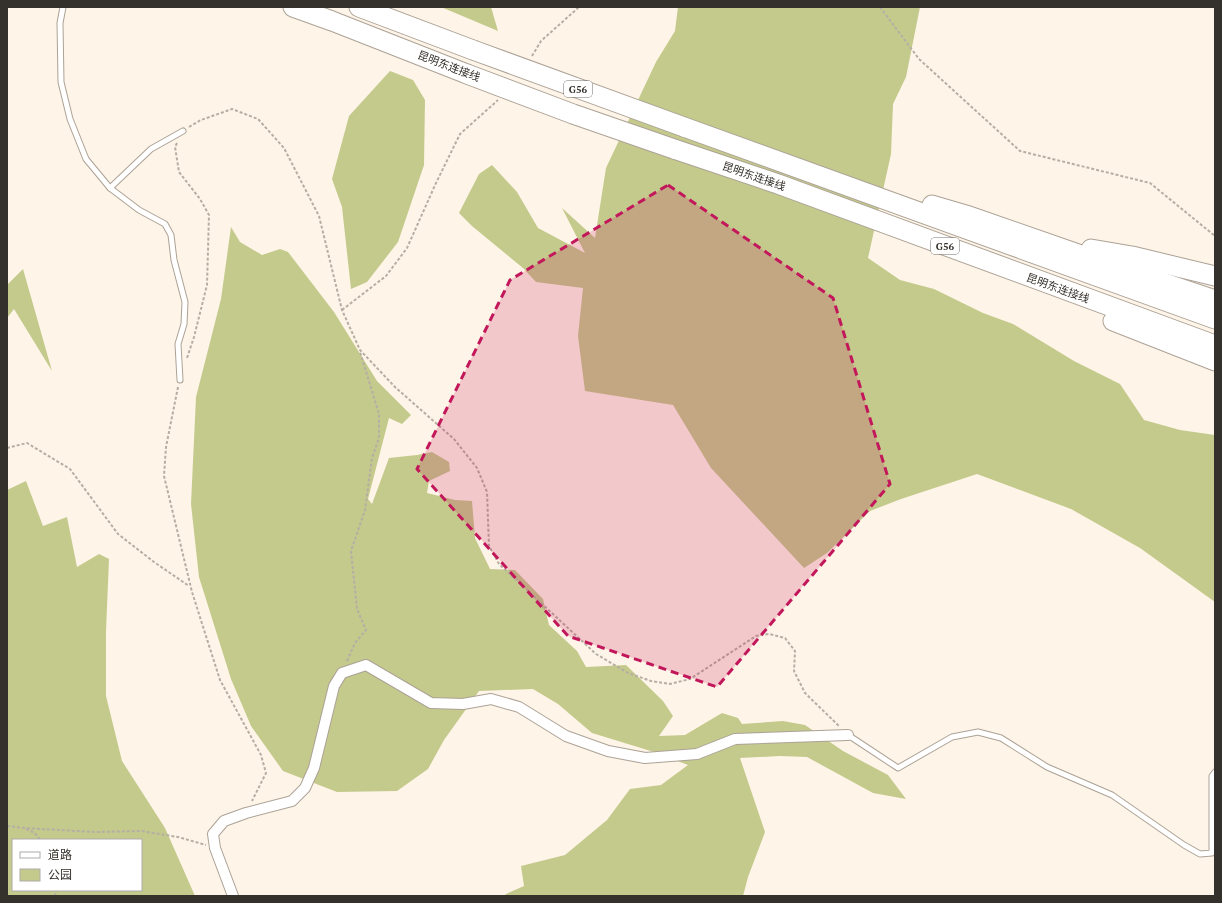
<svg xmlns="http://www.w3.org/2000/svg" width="1222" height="903" font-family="'PT Serif','Noto Sans SC',serif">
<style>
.green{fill:#c4ca8c;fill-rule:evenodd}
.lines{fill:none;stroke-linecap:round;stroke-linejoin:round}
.service-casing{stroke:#aca296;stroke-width:7}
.minor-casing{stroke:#aca296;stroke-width:12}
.motorway-casing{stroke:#aca296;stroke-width:21}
.path{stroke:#b6aea4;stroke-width:2;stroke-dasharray:3 2;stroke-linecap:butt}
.service{stroke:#fff;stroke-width:5}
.minor{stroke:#fff;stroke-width:10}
.motorway{stroke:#fff;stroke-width:19}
.motorway-bridge-casing{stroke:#aca296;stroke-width:21;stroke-linecap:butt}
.motorway-bridge{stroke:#fff;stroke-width:19}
.marked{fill:#c2185b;fill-opacity:0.2;stroke:#c2185b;stroke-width:3;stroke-dasharray:8 5;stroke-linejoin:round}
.labels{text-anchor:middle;stroke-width:4;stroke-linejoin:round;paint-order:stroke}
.shield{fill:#fff;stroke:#716e6b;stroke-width:1}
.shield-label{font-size:10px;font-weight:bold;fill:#34302b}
.street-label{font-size:11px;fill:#34302b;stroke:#fff}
</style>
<rect width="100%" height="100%" fill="#fef4e7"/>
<!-- green -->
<g class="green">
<path d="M441 7H491L498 31Z"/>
<path d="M678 7H920L906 77 893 104 891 154 868 258 900 280 934 289 983 313 1013 324 1074 361 1120 384 1144 420 1180 430 1215 435V602L1140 548 1071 509 977 474 901 499 870 511 827 553 804 568 711 468 673 405 585 391 578 336 583 288 536 282 523 268 472 226 459 213 479 174 492 165 517 192 538 228 585 253 562 208 595 238 606 168 656 62 675 31Z"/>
<path d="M390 71 413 80 425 100 424 165 398 242 367 282 351 289 342 207 332 179 349 116Z"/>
<path d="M231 227 240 242 262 255 280 249 288 252 334 312 377 381 411 415 402 424 389 418 368 499 372 504 389 458 417 455 432 452 449 462 450 471 429 481 427 493 455 500 472 501 475 538 490 569 515 570 543 599 549 625 577 651 586 667 626 665 663 701 673 716 659 736 685 735 722 713 738 718 742 724 783 721 805 725 843 751 888 775 906 799 873 793 807 757 780 756 740 758 765 832 748 877 743 896H504L506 894 524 886 521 866 565 855 607 820 630 789 661 785 688 765 654 752 592 733 558 704 533 689 479 691 444 740 428 769 397 791 337 792 283 771 251 726 231 679 199 577 191 504 196 397 221 299Z"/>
<path d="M23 269 52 371 14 309 7 318V285Z"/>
<path d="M26 481 43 526 67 517 77 567 99 554 109 559 106 631V696L122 761 165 828 195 896H7V490ZM13 840H141V890H13Z"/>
</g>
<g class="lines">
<defs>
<g id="service">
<path d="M63 7 60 23 61 82 70 119 86 159 110 188 139 210 165 224 171 235 174 260 185 302 184 324 178 344 180 380"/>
<path d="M110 188 151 149 183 131"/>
<path d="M848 735 898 768 952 737 978 732 1001 738 1047 767 1112 795 1184 845 1200 854 1212 853V776L1215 772"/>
</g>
<path id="minor" d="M233 896 215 848 213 834 224 821 246 813 292 801 305 788 314 768 334 686 342 673 366 665 431 703 463 704 491 699 519 707 566 736 608 751 645 758 697 754 735 739 848 735"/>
<g id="motorway">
<path d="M293 7 332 21 467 74"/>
<path d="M359 7 473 50"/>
<path d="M684 127 1215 319"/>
<path d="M674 149 778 184 1215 345"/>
<path d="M932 205 966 215 1078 254 1215 300"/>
<path d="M1091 249 1132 256 1215 276"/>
<path d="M1113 321 1215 361"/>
</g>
</defs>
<!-- service casing -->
<use href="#service" class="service-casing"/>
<!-- minor casing -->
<use href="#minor" class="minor-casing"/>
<!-- motorway casing -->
<use href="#motorway" class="motorway-casing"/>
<!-- path -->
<g class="path">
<path d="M880 7 919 59 1020 151 1150 183 1215 236"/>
<path d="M532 56 541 41 579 7"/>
<path d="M189 127 201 120 232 109 258 119 284 148 319 216 342 310 360 350 395 387 454 439 477 468 487 492 489 546 499 564 596 654 628 673 651 681 670 684 690 679 756 636 769 634 785 638 795 651 794 671 805 693 839 726"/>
<path d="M177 143 175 147 179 172 200 199 209 215 207 285 194 337 187 358"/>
<path d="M342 310 386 276 407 248 436 183 460 134 498 100"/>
<path d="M178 387 166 447 164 476 192 592 220 680 261 755 266 773 252 801"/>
<path d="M7 448 27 443 70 469 118 534 154 562 189 586"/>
<path d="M347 661 355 643 366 630 357 609 351 551 365 510 372 458 379 438V414L360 352"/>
<path d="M7 826 24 828 94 832 141 831 178 837 206 845"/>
<path d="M26 829 35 833 40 840"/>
<path d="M55 896 56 890"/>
</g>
<!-- service -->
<use href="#service" class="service"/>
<!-- minor -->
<use href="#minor" class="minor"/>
<!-- motorway -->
<use href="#motorway" class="motorway"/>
<defs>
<g id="motorway-bridge">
<path d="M473 50 684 127"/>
<path d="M467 74 573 114 674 149"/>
</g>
</defs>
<!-- motorway-bridge casing -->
<use href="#motorway-bridge" class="motorway-bridge-casing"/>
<!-- motorway-bridge -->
<use href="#motorway-bridge" class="motorway-bridge"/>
</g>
<!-- marked area -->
<path class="marked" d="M668 185 833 298 890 484 717 687 568 636 417 469 510 280Z"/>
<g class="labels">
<!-- shield labels -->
<g class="shield">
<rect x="564" y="81" width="28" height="16" rx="3"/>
<rect x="931" y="238" width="28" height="16" rx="3"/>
</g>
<g class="shield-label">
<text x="578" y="93">G56</text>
<text x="945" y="250">G56</text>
</g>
<!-- street labels -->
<g class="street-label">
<text transform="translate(449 66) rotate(21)" y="4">昆明东连接线</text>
<text transform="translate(754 176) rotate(19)" y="4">昆明东连接线</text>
<text transform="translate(1058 288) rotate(20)" y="4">昆明东连接线</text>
</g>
</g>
<!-- border -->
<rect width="1222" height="903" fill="none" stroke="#34302b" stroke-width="16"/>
<!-- legend -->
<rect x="12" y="839" width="130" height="52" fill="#ffffff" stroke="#aeacaa"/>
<rect x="20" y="852" width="20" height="6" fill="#ffffff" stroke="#aeacaa"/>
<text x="48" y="859" font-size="12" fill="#34302b">道路</text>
<rect x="20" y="869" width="20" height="12" fill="#c4ca8c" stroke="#aeacaa"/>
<text x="48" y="879" font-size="12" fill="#34302b">公园</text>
</svg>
